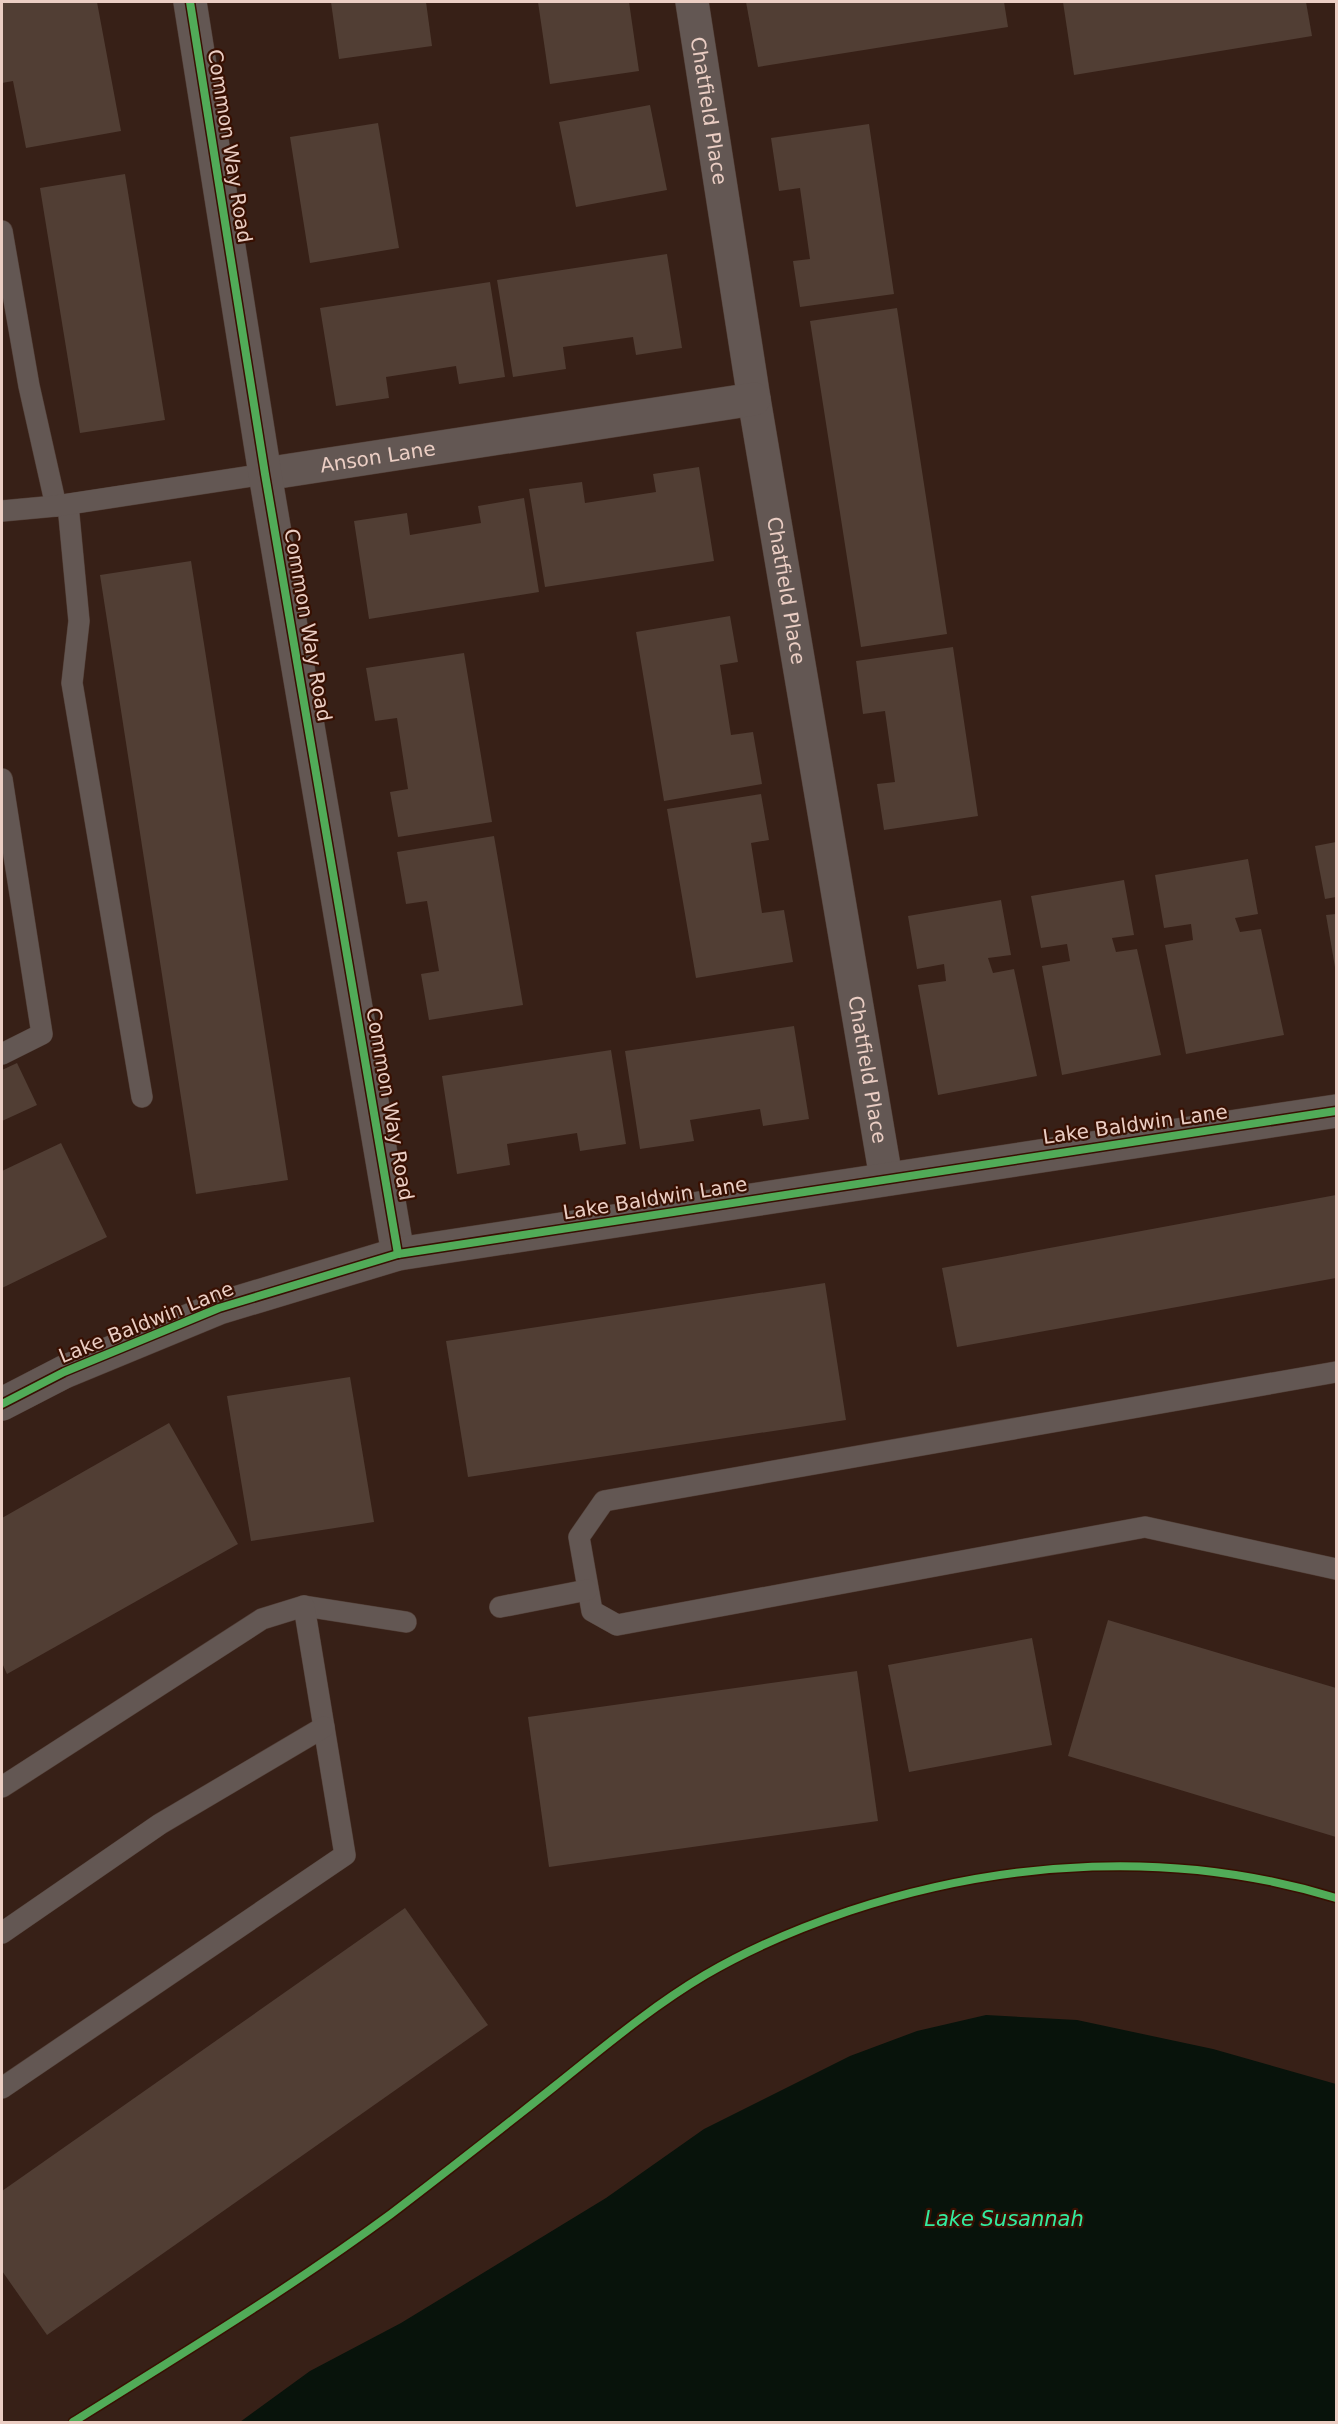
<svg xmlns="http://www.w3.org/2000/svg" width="1338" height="2424" font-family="'DejaVu Sans',sans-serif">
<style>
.water{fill:#08130b}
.building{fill:#513e34}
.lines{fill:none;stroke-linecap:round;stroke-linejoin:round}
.service-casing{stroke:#513d35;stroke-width:22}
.minor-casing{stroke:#513d35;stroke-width:34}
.tertiary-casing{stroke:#513d35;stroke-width:34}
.service{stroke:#635753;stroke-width:21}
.minor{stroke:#635753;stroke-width:33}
.tertiary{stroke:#635753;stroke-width:33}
.cycleway-casing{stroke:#381002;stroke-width:11}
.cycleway{stroke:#51ab58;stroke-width:8}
.labels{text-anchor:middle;stroke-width:4.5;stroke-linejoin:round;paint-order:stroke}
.street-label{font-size:20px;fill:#ebcec4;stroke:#381002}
.water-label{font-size:21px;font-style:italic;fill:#33eba0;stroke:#381002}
</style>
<rect width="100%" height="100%" fill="#372017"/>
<!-- water -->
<path class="water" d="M986 2015 1077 2020 1213 2049 1336 2084V2422H240L310 2371 401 2323 606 2198 704 2129 850 2056 917 2031Z"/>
<!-- building -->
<g class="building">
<path d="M2 2H97L121 131 26 148 13 81 2 83Z"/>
<path d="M331 2H426L432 46 339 59Z"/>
<path d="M538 2H629L639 71 550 84Z"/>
<path d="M746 2H1004L1008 27 758 67Z"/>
<path d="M1063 2H1306L1312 36 1074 75Z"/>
<path d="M650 105 667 190 576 207 559 122Z"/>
<path d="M378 123 399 248 310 263 290 137Z"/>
<path d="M869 124 894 294 800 307 793 261 810 259 800 188 779 191 771 138Z"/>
<path d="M125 174 165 420 80 433 40 188Z"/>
<path d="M667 254 682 348 636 355 633 337 563 347 566 369 513 377 497 280Z"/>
<path d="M490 282 505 377 459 384 456 366 386 377 389 398 336 406 320 308Z"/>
<path d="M897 308 947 634 861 647 810 321Z"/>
<path d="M699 467 714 561 545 587 529 489 582 482 585 503 656 492 653 474Z"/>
<path d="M524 498 539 592 369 619 354 521 407 513 410 535 481 523 478 506Z"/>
<path d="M191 561 288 1180 196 1194 100 575Z"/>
<path d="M730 616 738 662 720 665 731 735 753 732 762 784 664 801 636 632Z"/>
<path d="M953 647 978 816 884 830 877 784 895 782 885 711 863 714 856 661Z"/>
<path d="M464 653 492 822 398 837 390 792 408 789 397 718 375 721 366 668Z"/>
<path d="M761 794 769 840 751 843 762 913 784 910 793 962 696 978 667 809Z"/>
<path d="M494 836 523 1005 429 1020 421 974 439 971 427 901 406 904 397 852Z"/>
<path d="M1336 842V897L1325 899 1315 846Z"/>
<path d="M1248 859 1258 914 1235 918 1240 932 1261 929 1284 1035 1186 1054 1165 945 1193 940 1191 924 1164 928 1155 875Z"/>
<path d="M1124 880 1134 935 1112 938 1116 952 1137 949 1161 1055 1062 1075 1042 966 1070 961 1067 944 1041 948 1031 896Z"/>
<path d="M1001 900 1011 955 988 958 993 973 1014 969 1037 1076 938 1095 918 985 946 981 944 964 917 969 908 916Z"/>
<path d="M1336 914V967H1335L1326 915Z"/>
<path d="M794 1026 809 1119 763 1126 760 1109 690 1120 694 1141 640 1149 625 1051Z"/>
<path d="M611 1050 626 1144 580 1151 577 1133 507 1144 510 1165 457 1174 442 1076Z"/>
<path d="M17 1063 37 1105 2 1121V1070Z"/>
<path d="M61 1143 107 1237 2 1288V1171Z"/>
<path d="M1336 1195V1278L957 1347 942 1268Z"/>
<path d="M825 1283 846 1420 468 1477 446 1341Z"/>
<path d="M350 1377 374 1522 251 1541 227 1396Z"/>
<path d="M169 1423 238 1544 7 1674 2 1663V1518Z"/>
<path d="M1108 1620 1336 1688V1837L1068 1756Z"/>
<path d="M1032 1638 1052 1745 909 1772 888 1665Z"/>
<path d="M857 1671 878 1821 549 1867 528 1717Z"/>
<path d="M405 1908 488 2025 47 2335 2 2271V2191Z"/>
</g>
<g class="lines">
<defs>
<g id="service">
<path d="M2 231 29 386 56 506"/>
<path d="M68 505 79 621 72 683 142 1097"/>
<path d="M2 511 56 506 265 474"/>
<path d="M2 779 42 1034 2 1054"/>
<path d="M1336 1372 604 1501 579 1537 592 1611 617 1625 1145 1527 1336 1569"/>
<path d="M304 1606 406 1622"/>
<path d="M500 1607 587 1590"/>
<path d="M2 1787 262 1619 304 1606 345 1855 2 2088"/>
<path d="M2 1933 160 1824 324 1727"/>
</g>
<g id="minor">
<path id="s1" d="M692 2 754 399 886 1178"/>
<path id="s2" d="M265 474 754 399"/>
</g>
<g id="tertiary">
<path d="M190 2 265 474 398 1254"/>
<path d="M2 1404 64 1372 219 1308 398 1254 1336 1111"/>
</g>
</defs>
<!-- service casing -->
<use href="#service" class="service-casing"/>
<!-- minor casing -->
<use href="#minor" class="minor-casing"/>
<!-- tertiary casing -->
<use href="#tertiary" class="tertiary-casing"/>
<!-- service -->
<use href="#service" class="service"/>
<!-- minor -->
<use href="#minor" class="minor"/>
<!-- tertiary -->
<use href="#tertiary" class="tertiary"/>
<defs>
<g id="cycleway">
<path d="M190 2 265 474 398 1254"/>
<path d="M2 1404 64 1372 219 1308 398 1254 1336 1111"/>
<path d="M73 2422C180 2355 289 2289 391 2214 446 2172 501 2129 555 2086 604 2047 651 2007 705 1975 751 1948 799 1928 849 1911 1007 1859 1177 1849 1336 1898"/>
</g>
</defs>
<!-- cycleway casing -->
<use href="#cycleway" class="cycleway-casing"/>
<!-- cycleway -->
<use href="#cycleway" class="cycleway"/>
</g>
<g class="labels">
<!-- street labels -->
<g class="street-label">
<text dy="7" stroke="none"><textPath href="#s1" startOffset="110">Chatfield Place</textPath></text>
<text transform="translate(230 146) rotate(81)" y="7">Common Way Road</text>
<text dy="7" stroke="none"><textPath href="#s2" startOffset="114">Anson Lane</textPath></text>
<text dy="7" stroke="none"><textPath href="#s1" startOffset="596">Chatfield Place</textPath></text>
<text transform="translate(308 625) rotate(80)" y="7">Common Way Road</text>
<text dy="7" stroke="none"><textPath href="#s1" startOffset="1082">Chatfield Place</textPath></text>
<text transform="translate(390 1104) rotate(80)" y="7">Common Way Road</text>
<text transform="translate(1135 1124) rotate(-8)" y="7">Lake Baldwin Lane</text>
<text transform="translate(655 1198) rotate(-9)" y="7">Lake Baldwin Lane</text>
<text transform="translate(146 1322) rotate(-22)" y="7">Lake Baldwin Lane</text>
</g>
<!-- water labels -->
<g class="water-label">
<text x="1004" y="2226">Lake Susannah</text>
</g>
</g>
<!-- border -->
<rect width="1338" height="2424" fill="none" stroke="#ebcec4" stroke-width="6"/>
</svg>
